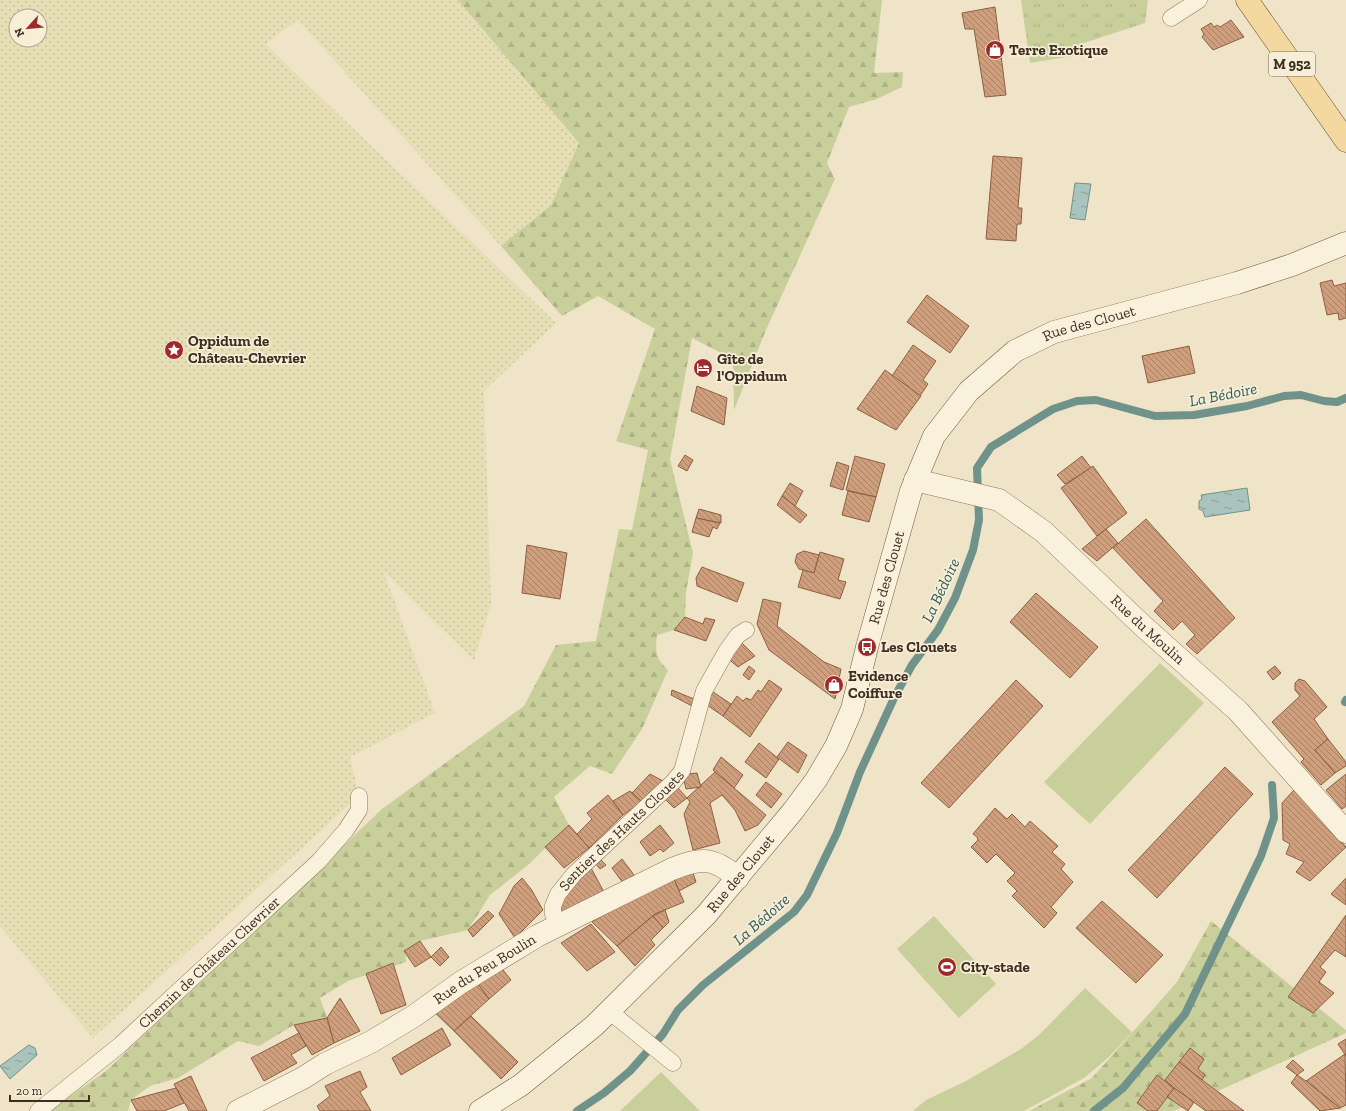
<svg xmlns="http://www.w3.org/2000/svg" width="1346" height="1111" font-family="'Zilla Slab',serif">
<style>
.farmland{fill:url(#farmland-dots);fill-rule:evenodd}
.grass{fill:url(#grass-tufts)}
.forest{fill:url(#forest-firs)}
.park{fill:#c9cf9b}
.water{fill:url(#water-ripples);stroke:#6f938a}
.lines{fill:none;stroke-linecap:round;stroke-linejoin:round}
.stream{stroke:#6f938a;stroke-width:8}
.building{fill:url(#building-back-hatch);stroke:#8d5f41}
.lane-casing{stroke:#8d765c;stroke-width:17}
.street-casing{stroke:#8d765c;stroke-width:23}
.secondary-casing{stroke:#6f573f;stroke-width:23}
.primary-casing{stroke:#5b4430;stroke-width:23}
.lane{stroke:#faf1dc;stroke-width:16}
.street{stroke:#faf1dc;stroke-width:22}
.secondary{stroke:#faf1dc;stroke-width:22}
.primary{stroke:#f3d9a0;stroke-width:22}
.labels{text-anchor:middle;stroke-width:3.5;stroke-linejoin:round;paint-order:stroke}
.shield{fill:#f7eed8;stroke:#756857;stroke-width:1}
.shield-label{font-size:14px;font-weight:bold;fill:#3d2e20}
.poi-label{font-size:15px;font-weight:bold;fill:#3d2e20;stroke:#f7eed8;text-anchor:start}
.street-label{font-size:15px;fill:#3d2e20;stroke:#f7eed8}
.water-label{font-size:16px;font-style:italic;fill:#2f5d5a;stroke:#f7eed8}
</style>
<defs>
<pattern id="farmland-dots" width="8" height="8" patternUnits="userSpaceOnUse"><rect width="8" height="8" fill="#e6deb5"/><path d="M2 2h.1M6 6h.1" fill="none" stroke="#c6bf9b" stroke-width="1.8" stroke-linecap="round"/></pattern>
<pattern id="grass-tufts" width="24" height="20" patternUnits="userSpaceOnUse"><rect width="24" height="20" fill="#c9cf9b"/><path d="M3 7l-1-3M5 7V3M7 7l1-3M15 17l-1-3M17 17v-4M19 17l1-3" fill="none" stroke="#aeb285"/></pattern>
<pattern id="forest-firs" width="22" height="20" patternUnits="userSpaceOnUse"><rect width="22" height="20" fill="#c9cf9b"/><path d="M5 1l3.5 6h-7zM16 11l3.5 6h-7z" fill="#aeb285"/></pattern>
<pattern id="water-ripples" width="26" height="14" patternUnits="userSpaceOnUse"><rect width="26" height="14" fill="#a9c4bc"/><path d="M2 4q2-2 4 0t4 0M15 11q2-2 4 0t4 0" fill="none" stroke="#8ba098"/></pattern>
<pattern id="building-back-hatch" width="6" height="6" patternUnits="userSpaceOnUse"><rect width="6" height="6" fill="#cf9f7d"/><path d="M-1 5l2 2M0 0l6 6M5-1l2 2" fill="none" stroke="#a98266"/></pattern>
</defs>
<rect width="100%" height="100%" fill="#f0e4c8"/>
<!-- farmland -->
<path class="farmland" d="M0 0H458L579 143 551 205 501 246 298 20 265 44 556 323 484 391 491 604 474 660 384 572 435 713 350 757 359 796 93 1038 0 926ZM16 16H40V40H16Z"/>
<!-- grass -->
<path class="grass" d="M1021 0H1148L1145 23 1084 43 1079 55 1030 63Z"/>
<!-- forest -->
<g class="forest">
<path d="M458 0H882L874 73 903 72 902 87 877 99 849 107 827 163 835 179 766 330 734 410 733 359 692 338 670 459 693 553 686 592 685 617 674 630 657 635C655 653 656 658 668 670L642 729 612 774 590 766 554 797 569 825 528 865 490 895 468 930 420 941 405 951 406 962 348 981 320 998 327 1018 294 1025 259 1046 238 1041 178 1078 150 1086 131 1100 128 1111H49L106 1071 382 809 524 706 556 645 596 641 619 529 632 530 648 450 616 441 655 329 598 296 562 316 501 246 551 205 579 143Z"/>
<path d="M1211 921 1346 1030V1033L1174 1111H1029L1092 1078 1177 982Z"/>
</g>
<!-- park -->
<g class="park">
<path d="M1160 663 1204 703 1090 824 1044 782Z"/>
<path d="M934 916 996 984 959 1018 897 949Z"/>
<path d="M1085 988 1132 1032 1109 1057 1084 1078 1024 1111H913L926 1100 966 1081 1021 1049 1040 1034Z"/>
<path d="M661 1072 700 1111H620Z"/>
</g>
<!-- water -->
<g class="water">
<path d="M1075 183 1091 184 1085 220 1070 218Z"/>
<path d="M1247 488 1250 510 1205 517 1203 511 1199 509V501L1202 499 1201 495Z"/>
<path d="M29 1045 35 1048 37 1055 10 1079 0 1066Z"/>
</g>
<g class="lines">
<!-- stream -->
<g class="stream">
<path d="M1345 702 1346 700"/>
<path d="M577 1111 604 1093 630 1071 663 1034 678 1010 703 985 794 912 807 895 837 833 860 772 894 698 912 665 938 630 955 598 973 550 979 520 977 468 991 447 1053 409 1077 401 1096 400 1155 416 1194 415 1247 406 1284 396 1301 395 1324 401 1337 402 1346 398"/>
<path d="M1094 1111 1123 1088 1185 1014 1261 856 1274 818 1272 785"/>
</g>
</g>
<!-- building -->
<g class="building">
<path d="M995 7 1006 95 985 97 974 29H965L962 13Z"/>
<path d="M1231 20 1244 37 1213 50 1202 37 1204 34 1201 29 1211 23 1214 27 1217 25 1220 27Z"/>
<path d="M993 156 1022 158 1018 208H1022L1021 224H1017L1016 241 986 239Z"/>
<path d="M1332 280 1334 286 1346 283V318L1339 320 1338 313 1327 315 1320 283Z"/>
<path d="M927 295 969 326 950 353 907 322Z"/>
<path d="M913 345 936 361 923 380 928 384 920 396 892 376Z"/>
<path d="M1189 346 1195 373 1148 383 1142 356Z"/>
<path d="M885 370 921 396 896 430 857 409Z"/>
<path d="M697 386 727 398 724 425 691 411Z"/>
<path d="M685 455 693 460 687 471 678 466Z"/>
<path d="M855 456 885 464 876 497 846 490Z"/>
<path d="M1082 456 1091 468 1065 484 1057 475Z"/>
<path d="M837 462 849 466 843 490 830 486Z"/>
<path d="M1093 466 1127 513 1097 536 1061 488Z"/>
<path d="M790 483 803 491 795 506 782 496Z"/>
<path d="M848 491 876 497 869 522 842 515Z"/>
<path d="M782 496 807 515 800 523 777 505Z"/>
<path d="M699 509 721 515V523L696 518Z"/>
<path d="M696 518 720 523 717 529 713 527 709 537 692 532Z"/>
<path d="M1146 519 1235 618 1197 654 1186 644 1195 635 1182 621 1173 630 1154 611 1163 601 1113 548Z"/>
<path d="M1106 529 1118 543 1097 561 1082 549Z"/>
<path d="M527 545 567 553 560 599 522 593Z"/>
<path d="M804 551 819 555 814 573 799 569 795 562 797 554Z"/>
<path d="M820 552 844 559 838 580 846 582 840 599 798 587 803 570 814 573Z"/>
<path d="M702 567 744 583 737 602 697 586 696 578Z"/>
<path d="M1036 593 1098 647 1070 678 1010 622Z"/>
<path d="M763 599 781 603 777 626 824 662 841 669 835 699 769 650 757 624Z"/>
<path d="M685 617 703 624 705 618 715 620 706 641 674 630Z"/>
<path d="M740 641 755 656 738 667 726 657Z"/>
<path d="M749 666 755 671 749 680 743 675Z"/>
<path d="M1275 666 1281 673 1273 680 1267 672Z"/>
<path d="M1299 679 1305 681 1327 707 1314 719 1328 739 1315 750 1335 773 1321 785 1301 762 1304 759 1272 722 1300 696 1295 690V683Z"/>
<path d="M769 680 782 689 750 737 723 716 737 696 743 701 746 698 751 700 758 690 761 692Z"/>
<path d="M1016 680 1043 706 949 808 921 783Z"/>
<path d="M672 690 694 699 692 706 671 695Z"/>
<path d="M710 690 731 704 723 716 704 703Z"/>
<path d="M1328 739 1346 762V766L1335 773 1315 750Z"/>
<path d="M788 742 807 755 798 773 777 757Z"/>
<path d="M759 743 779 759 766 778 745 762Z"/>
<path d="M721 757 743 775 734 788 713 770Z"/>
<path d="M1225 767 1253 794 1157 898 1128 870Z"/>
<path d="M715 772 766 815 758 825 745 831 735 810 722 795 710 803 720 843 693 850 684 814 690 802 687 798Z"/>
<path d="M697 773 701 787 686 789 683 776 688 774Z"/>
<path d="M650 774 663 781 642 802 632 793Z"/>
<path d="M1346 774V806L1342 809 1326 790Z"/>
<path d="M766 782 782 794 771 808 756 795Z"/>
<path d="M678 788 687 798 674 808 665 799Z"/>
<path d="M1294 790 1346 847 1310 881 1296 872 1304 862 1286 854 1290 844 1283 840 1282 803Z"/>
<path d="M630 791 642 802 623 815 613 801Z"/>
<path d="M608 795 623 815 589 848 577 834 592 819 587 813Z"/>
<path d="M995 808 1007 819 1012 814 1025 827 1030 821 1058 846 1052 852 1065 864 1061 869 1073 882 1051 907 1057 913 1044 928 1012 896 1017 891 1007 881 1015 873 996 854 987 863 971 847 978 840 977 837 973 834Z"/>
<path d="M569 825 589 848 564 868 545 847Z"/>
<path d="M660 825 674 843 663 852 660 849 650 856 640 842Z"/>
<path d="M622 859 634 875 623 883 612 868Z"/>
<path d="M601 860 606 865 600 869 596 864Z"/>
<path d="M591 868 605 894 567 915 559 906 575 881Z"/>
<path d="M692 870 696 882 679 891 674 879Z"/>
<path d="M522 878 531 889 543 910 515 938 499 914 514 886Z"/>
<path d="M1346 878V905L1331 894Z"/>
<path d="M674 879 684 902 655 914 617 946 592 922 621 904Z"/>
<path d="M1102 901 1163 955 1136 983 1076 928Z"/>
<path d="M665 910 669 922 663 928 653 916Z"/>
<path d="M488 911 494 916 473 937 468 930Z"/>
<path d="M1346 915V957L1335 950 1320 967 1326 972 1319 982 1334 993 1313 1013 1288 997Z"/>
<path d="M653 916 663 928 651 940 655 945 635 966 617 946Z"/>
<path d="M591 924 615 952 587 971 561 943Z"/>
<path d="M420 941 431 957 415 967 404 951Z"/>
<path d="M441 947 449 957 440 966 431 957Z"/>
<path d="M393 963 406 1005 381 1014 366 974Z"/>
<path d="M499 965 511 980 489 999 475 980Z"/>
<path d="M475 980 489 999 454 1031 431 1009Z"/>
<path d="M340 998 360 1031 334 1043 327 1018Z"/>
<path d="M471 1016 518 1062 501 1079 454 1031Z"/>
<path d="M327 1018 334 1043 312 1055 294 1025Z"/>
<path d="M442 1028 451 1045 401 1075 392 1058Z"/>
<path d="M299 1033 306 1046 291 1055 297 1063 264 1081 251 1058Z"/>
<path d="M1346 1039V1056L1338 1044Z"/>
<path d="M1190 1048 1204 1059 1198 1069 1205 1075 1202 1080 1179 1062Z"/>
<path d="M1345 1054 1346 1105 1340 1108 1306 1081Z"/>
<path d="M1293 1060 1304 1070 1297 1075 1286 1067Z"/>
<path d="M1179 1062 1202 1080 1244 1111H1206L1174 1088 1165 1080Z"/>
<path d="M360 1071 367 1087 360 1092 371 1111H320L317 1106 330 1096 325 1086Z"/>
<path d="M1157 1075 1174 1088 1157 1111H1148L1137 1103Z"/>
<path d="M1297 1075 1306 1081 1340 1108 1320 1111 1291 1083Z"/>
<path d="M191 1076 207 1111H189L174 1084Z"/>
<path d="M176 1088 184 1103 164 1111H137L131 1100Z"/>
<path d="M1174 1088 1194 1102 1188 1111 1167 1097Z"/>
</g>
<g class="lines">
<defs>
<g id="lane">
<path d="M1171 18 1199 0"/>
<path id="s1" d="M558 925 553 914V906L558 894 574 874 673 782 682 771 704 691 727 650 738 635 746 630"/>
<path d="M609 1011 673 1063"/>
<path id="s2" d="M38 1111 120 1045 319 861 346 830 359 810V796"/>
</g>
<g id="street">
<path id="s3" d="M915 480 999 500 1044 532 1143 626 1238 711 1346 832"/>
<path id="s4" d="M238 1111 303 1078 325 1064 371 1042 414 1016 460 983 537 936 672 869C702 857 713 857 738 878"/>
</g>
<g id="secondary">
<path id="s5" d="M480 1111 521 1085 594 1026 706 915 793 811 816 780 836 746 852 709 867 647 911 491 934 436 969 391 1015 351 1054 332 1237 283 1292 265 1346 243"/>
</g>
<path id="primary" d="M1247 0 1346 141"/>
</defs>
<!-- lane casing -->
<use href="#lane" class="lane-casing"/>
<!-- street casing -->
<use href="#street" class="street-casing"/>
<!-- secondary casing -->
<use href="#secondary" class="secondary-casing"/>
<!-- primary casing -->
<use href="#primary" class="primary-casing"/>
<!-- lane -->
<use href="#lane" class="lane"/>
<!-- street -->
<use href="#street" class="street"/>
<!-- secondary -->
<use href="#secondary" class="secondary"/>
<!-- primary -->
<use href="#primary" class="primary"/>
</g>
<!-- icons -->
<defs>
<symbol id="shop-disc" viewBox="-11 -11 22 22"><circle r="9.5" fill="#9e2a2b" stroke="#f7eed8"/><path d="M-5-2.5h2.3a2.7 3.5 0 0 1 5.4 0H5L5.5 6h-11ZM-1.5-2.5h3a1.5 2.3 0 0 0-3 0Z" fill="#fff"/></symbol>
<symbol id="sight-disc" viewBox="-11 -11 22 22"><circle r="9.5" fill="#9e2a2b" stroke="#f7eed8"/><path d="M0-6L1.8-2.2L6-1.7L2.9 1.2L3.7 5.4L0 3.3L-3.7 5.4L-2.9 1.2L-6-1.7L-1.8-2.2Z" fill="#fff"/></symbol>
<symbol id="hotel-disc" viewBox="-11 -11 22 22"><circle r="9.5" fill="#9e2a2b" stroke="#f7eed8"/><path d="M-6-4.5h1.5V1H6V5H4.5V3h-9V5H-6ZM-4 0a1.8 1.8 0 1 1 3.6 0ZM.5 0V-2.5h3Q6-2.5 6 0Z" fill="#fff"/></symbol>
<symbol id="bus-disc" viewBox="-11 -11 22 22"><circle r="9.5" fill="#9e2a2b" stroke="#f7eed8"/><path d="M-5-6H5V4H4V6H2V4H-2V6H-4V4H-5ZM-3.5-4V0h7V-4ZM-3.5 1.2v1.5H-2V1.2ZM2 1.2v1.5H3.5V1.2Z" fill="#fff"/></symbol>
<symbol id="stadium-disc" viewBox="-11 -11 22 22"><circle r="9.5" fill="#9e2a2b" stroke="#f7eed8"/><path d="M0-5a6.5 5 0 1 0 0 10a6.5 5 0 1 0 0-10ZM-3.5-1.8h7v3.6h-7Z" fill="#fff"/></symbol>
</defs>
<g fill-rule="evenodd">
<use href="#shop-disc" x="984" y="39" width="22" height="22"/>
<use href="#sight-disc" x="163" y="339" width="22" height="22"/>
<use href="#hotel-disc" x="692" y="357" width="22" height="22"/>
<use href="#bus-disc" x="856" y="636" width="22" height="22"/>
<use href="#shop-disc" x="823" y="674" width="22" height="22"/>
<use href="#stadium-disc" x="936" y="956" width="22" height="22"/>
</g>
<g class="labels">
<!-- shield labels -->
<rect class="shield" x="1269" y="52" width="46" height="24" rx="3"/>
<g class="shield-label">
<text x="1292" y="69">M 952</text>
</g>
<!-- poi labels -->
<g class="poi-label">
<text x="1009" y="55">Terre Exotique</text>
<text x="188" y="346">Oppidum de<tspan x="188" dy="17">Château-Chevrier</tspan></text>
<text x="717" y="364">Gîte de<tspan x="717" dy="17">l'Oppidum</tspan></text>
<text x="881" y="652">Les Clouets</text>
<text x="848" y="681">Evidence<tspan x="848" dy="17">Coiffure</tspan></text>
<text x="961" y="972">City-stade</text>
</g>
<!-- street labels -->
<g class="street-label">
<text dy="5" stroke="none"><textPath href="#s5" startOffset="1037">Rue des Clouet</textPath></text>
<text dy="5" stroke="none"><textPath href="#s5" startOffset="690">Rue des Clouet</textPath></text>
<text dy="5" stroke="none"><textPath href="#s3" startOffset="284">Rue du Moulin</textPath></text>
<text dy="5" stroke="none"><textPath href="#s1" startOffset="123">Sentier des Hauts Clouets</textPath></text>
<text dy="5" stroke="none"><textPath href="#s5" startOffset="354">Rue des Clouet</textPath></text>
<text dy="5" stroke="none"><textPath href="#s2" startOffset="227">Chemin de Château Chevrier</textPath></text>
<text dy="5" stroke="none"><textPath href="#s4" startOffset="285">Rue du Peu Boulin</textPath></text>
</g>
<!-- water labels -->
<g class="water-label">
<text transform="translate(1223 394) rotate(-11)" y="6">La Bédoire</text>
<text transform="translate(940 590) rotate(-65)" y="6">La Bédoire</text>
<text transform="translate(761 919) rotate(-41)" y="6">La Bédoire</text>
</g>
</g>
<!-- north arrow -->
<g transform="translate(28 28) rotate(243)"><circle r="19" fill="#f7eed8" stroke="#ada18e"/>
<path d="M0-3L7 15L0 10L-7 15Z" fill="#9e2a2b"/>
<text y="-6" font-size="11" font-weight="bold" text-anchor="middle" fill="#3d2e20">N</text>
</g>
<!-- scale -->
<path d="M10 1095v6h79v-6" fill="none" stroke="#3d2e20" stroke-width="2"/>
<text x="16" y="1095" font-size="12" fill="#3d2e20" stroke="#f7eed8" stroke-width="3" paint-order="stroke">20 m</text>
</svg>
